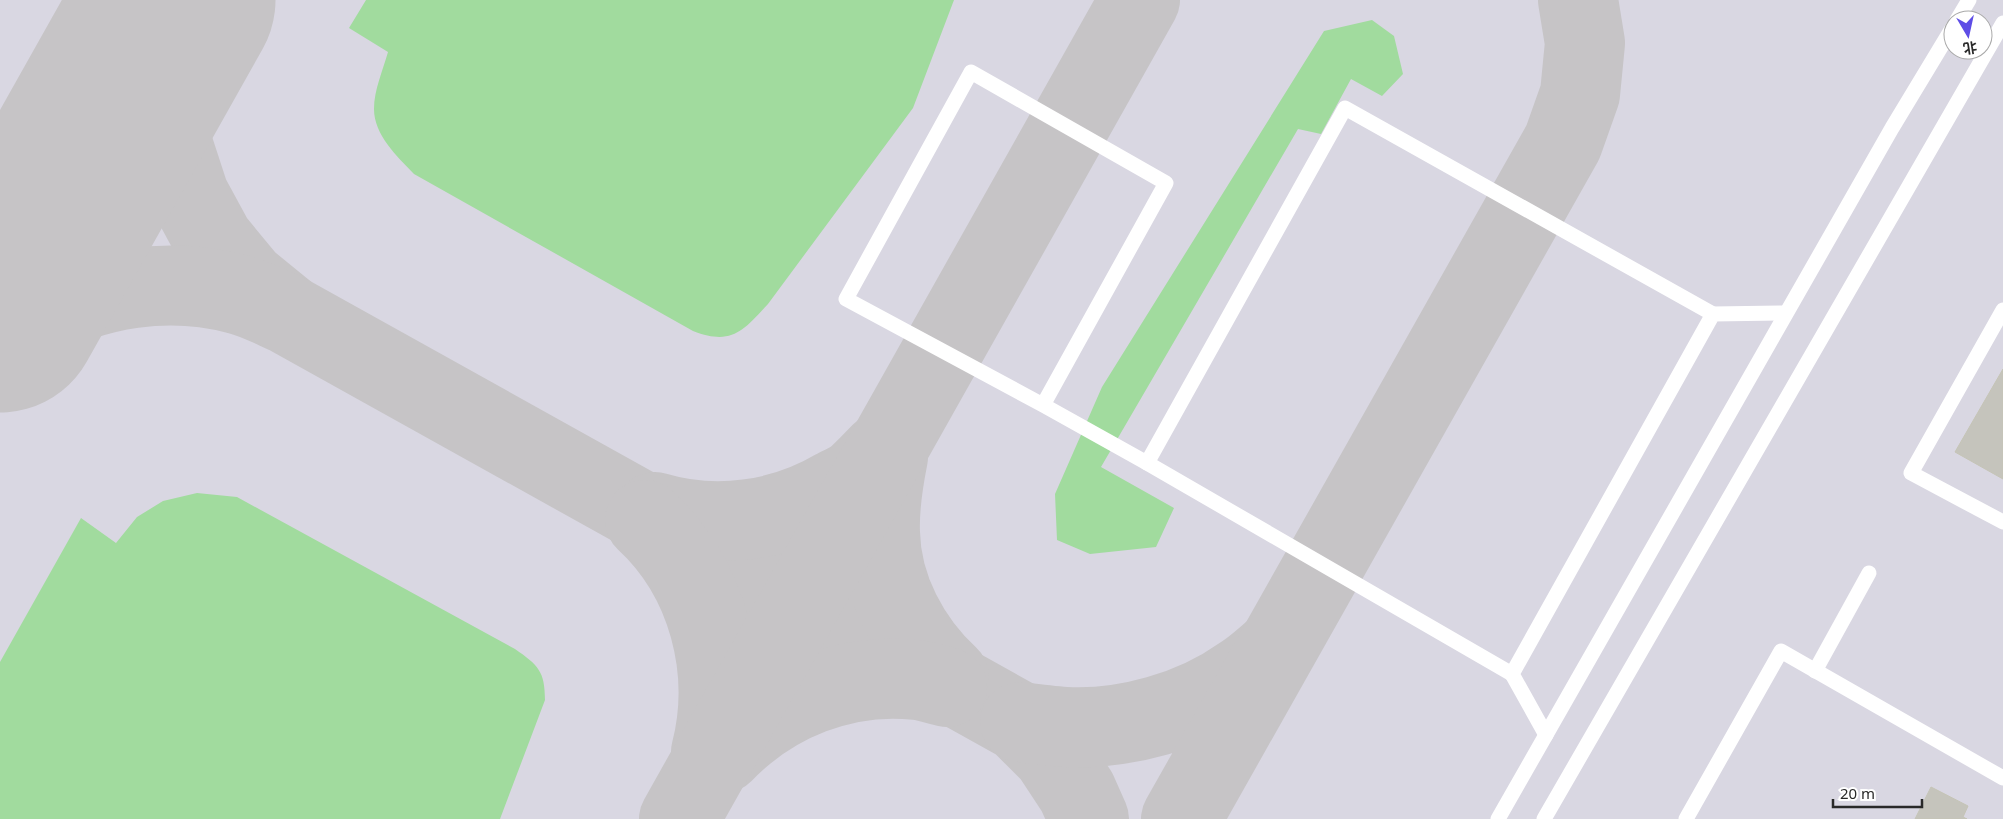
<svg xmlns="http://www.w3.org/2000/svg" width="2003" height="819" font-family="'Noto Sans','Noto Sans SC',sans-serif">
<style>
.airport{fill:#d9d7e2;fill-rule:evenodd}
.green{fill:#a1db9e}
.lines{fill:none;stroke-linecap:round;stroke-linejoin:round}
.taxiway{stroke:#c6c4c6;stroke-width:80}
.runway{stroke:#c6c4c6;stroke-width:199}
.building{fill:#c5c4bc;stroke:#c5c4b6}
.lane{stroke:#fff;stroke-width:15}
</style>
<rect width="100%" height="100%" fill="#eae8dc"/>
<!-- airport -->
<path class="airport" d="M0 0H2003V819H0ZM1953 20H1983V50H1953Z"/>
<!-- green -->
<g class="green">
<path d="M366 0H954L913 108 768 304C743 331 732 346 693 331L414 174C397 156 374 135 374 109 374 90 383 70 388 52L349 28Z"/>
<path d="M1372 20 1394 36 1403 74 1382 96 1351 79 1321 134 1298 129 1101 467 1174 508 1156 547 1090 554 1057 540 1055 494 1102 387 1324 31Z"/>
<path d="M197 493 237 497 515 649C538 665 545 671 545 700L500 819H0V662L81 518 116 543 137 517 163 501Z"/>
</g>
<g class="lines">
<!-- taxiway -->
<g class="taxiway">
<path d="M179 0 169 42 166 94 173 146 189 195 214 241 247 281 285 312"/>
<path d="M0 347C11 339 22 328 34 322 95 287 169 276 237 294 254 298 271 307 287 314L1020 722 1052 754 1077 792 1089 819"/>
<path d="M888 457C883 482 879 507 880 533 881 588 910 641 949 677"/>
<path d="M655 512C715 530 782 521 836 489 844 485 853 481 859 475 867 468 874 460 881 453"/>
<path d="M645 520C708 578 732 670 711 752"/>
<path d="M1020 722C1035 724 1050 726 1065 727 1125 730 1193 711 1242 676 1254 669 1264 659 1275 650"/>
<path d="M723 753C773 701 845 672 917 680 927 681 938 685 947 687"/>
<path d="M679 819 1140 0"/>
<path d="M1181 819 1563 142 1580 94 1585 43 1578 0"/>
</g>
<!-- runway -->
<path class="runway" d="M0 313 176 0"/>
</g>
<!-- building -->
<g class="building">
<path d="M2003 369V479L1955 452Z"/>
<path d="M1931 787 1968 806 1963 817 1967 819H1915Z"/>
</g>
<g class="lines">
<!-- lane -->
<g class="lane">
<path d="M1957 20 1969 0"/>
<path d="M2003 310 1911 473 2003 522"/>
<path d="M1043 405 1166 183 971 72 846 299 1043 405 1147 463"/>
<path d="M1815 671 1869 573"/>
<path d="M1512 674 1147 463 1345 108 1713 314"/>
<path d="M1546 735 1512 674 1713 314 1786 313"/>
<path d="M1498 819 1892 128 1953 27"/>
<path d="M1544 819 2003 23"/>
<path d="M1686 819 1781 651 2003 778"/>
</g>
</g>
<!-- north arrow -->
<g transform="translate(1968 35) rotate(171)"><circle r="24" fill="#ffffff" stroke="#a9a9a9"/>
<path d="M0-4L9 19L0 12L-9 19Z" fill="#5e4de6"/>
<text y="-8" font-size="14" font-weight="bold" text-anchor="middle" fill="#292929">北</text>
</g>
<!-- scale -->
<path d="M1833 799v8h89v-8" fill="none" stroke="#292929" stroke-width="2.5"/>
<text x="1840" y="799" font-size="15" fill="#292929" stroke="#ffffff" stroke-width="4" paint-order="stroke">20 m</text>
</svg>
